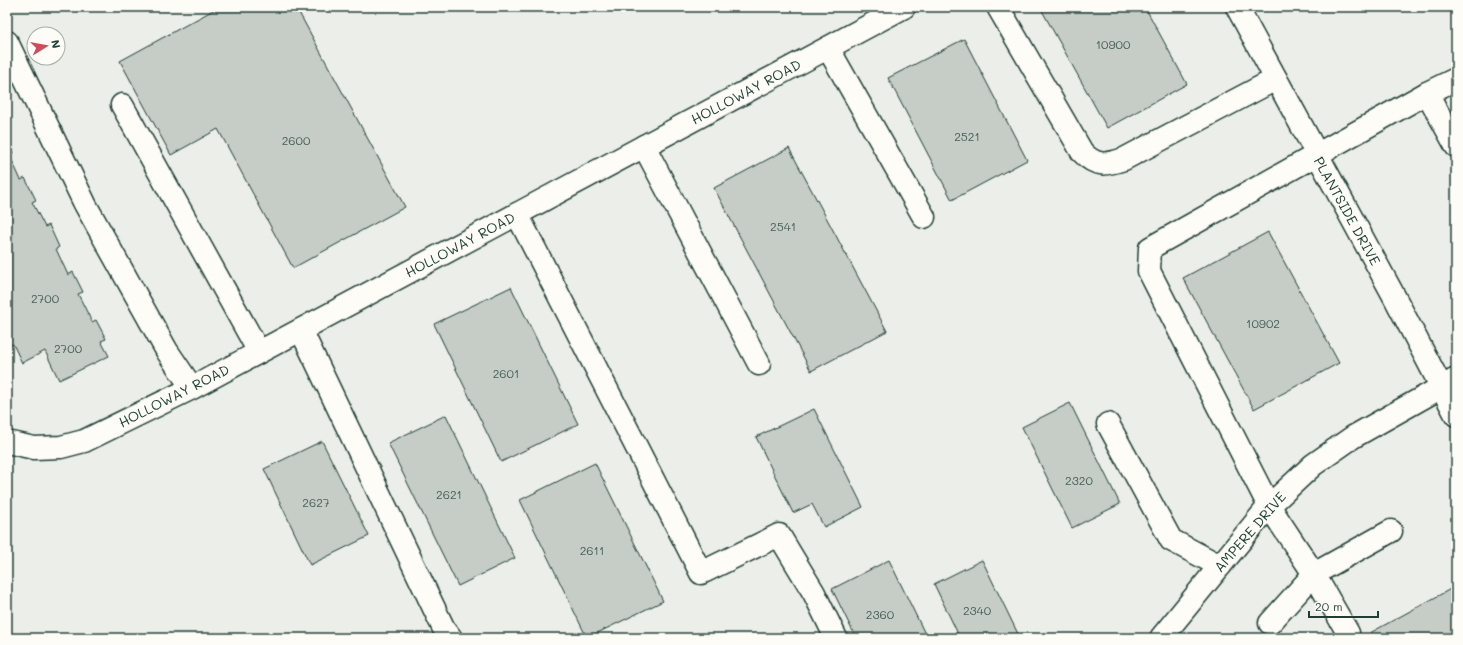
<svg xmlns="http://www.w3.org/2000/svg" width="1463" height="645" font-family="Mali,sans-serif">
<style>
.built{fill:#eceee9;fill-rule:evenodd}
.building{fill:#c6cdc7;stroke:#1f3d34}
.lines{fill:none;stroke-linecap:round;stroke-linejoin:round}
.minor-casing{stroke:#1f3d34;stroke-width:25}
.minor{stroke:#fdfcf7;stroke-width:22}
.labels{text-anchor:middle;stroke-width:3;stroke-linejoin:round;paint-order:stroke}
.number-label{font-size:12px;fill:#496159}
.street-label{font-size:14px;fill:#1f3d34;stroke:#fdfcf7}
</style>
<rect width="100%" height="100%" fill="#fdfcf7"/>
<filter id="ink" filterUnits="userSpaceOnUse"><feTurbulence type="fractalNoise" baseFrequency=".025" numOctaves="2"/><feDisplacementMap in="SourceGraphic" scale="8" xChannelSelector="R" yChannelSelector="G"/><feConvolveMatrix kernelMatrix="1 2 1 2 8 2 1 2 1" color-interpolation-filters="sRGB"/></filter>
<g filter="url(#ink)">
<!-- built -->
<path class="built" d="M7 7H1456V638H7ZM34 34H58V58H34Z"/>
<!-- building -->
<g class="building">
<path d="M219 7H296L405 207 293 268 218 129 171 155 120 61Z"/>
<path d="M1040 7H1145L1187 84 1107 128Z"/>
<path d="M964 39 1027 160 952 200 888 78Z"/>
<path d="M7 141 13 153 9 154 20 178 21 180 25 178 36 200 32 202 45 227 49 225 59 247 56 249 68 275 73 272 83 292 78 294 92 322 96 320 106 339 101 341 109 356 59 380 45 351 22 363 13 344 7 347Z"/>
<path d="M789 148 887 331 811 371 714 188Z"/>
<path d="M1268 232 1339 363 1254 409 1183 278Z"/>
<path d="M511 287 578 424 501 462 434 324Z"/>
<path d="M1070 403 1120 504 1072 528 1022 427Z"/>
<path d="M814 409 863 507 824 527 812 504 793 513 756 437Z"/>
<path d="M446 415 515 558 458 586 388 443Z"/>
<path d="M322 441 369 536 310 565 264 469Z"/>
<path d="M595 463 663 601 587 638 520 500Z"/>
<path d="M889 560 927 638H856L832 589Z"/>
<path d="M982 560 984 564 1020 638H960L934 584Z"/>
<path d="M1456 586V638H1373L1370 633Z"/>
</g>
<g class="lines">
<defs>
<g id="minor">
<path d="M998 7 1082 152C1096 167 1106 165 1124 159L1276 79"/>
<path d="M1237 7 1394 296 1456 415"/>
<path d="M7 42 85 204 167 351 192 388"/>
<path d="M828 48 924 217"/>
<path d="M1427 93 1456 79"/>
<path d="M122 105 259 352"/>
<path d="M644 146 759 364"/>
<path d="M517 214 701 573 779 535 814 593 836 638"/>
<path d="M301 330 443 627 451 638"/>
<path d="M1108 424 1171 540 1220 566"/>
<path d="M7 442 34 448 61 447 84 441 192 388 904 7"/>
<path d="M1270 623 1314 574 1391 531"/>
<path d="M1348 633 1314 574 1269 506 1149 271 1150 248 1427 93 1456 146"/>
<path d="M1161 638 1269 506 1313 465 1353 437 1456 379"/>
</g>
</defs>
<!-- minor casing -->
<use href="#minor" class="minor-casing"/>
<!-- minor -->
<use href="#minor" class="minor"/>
</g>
</g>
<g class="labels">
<!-- number labels -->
<g class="number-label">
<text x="1113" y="49">10900</text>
<text x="967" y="141">2521</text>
<text x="296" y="145">2600</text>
<text x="783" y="231">2541</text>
<text x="45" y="303">2700</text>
<text x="1263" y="328">10902</text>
<text x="68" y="353">2700</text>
<text x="506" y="378">2601</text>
<text x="1079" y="485">2320</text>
<text x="449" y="499">2621</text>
<text x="316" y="507">2627</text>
<text x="592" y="555">2611</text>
<text x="977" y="615">2340</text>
<text x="880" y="619">2360</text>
</g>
<!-- street labels -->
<g class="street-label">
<text transform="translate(746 92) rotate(-28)" y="5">HOLLOWAY ROAD</text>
<text transform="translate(1347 211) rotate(61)" y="5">PLANTSIDE DRIVE</text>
<text transform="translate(460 245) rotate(-28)" y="5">HOLLOWAY ROAD</text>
<text transform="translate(174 396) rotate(-27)" y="5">HOLLOWAY ROAD</text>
<text transform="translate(1250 532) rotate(-49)" y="5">AMPERE DRIVE</text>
</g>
</g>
<!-- margin -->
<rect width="1463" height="645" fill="none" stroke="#fdfcf7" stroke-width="24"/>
<rect x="12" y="12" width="1439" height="621" fill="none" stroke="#1f3d34" stroke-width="1.5" filter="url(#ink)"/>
<!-- north arrow -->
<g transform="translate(46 46) rotate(79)"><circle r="19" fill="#fdfcf7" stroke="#a4b0a9"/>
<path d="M0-3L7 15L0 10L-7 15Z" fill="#d1495b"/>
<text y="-6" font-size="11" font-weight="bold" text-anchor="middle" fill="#1f3d34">N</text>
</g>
<!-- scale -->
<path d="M1309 611v6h69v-6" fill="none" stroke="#1f3d34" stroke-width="2"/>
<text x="1315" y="611" font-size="12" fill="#1f3d34" stroke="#fdfcf7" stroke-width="3" paint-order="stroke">20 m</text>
</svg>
